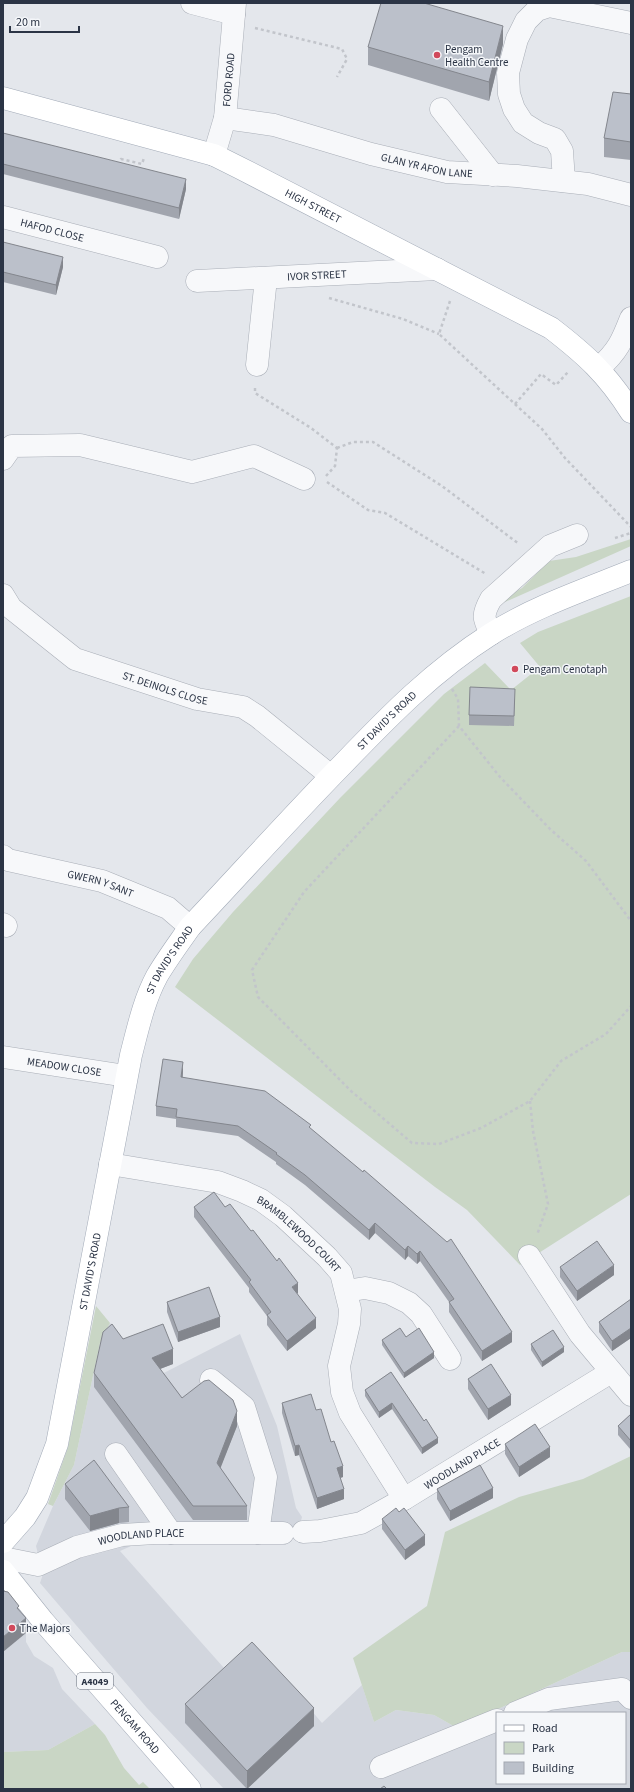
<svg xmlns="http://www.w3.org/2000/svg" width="634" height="1792" font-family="'Source Sans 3',sans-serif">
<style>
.built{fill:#d2d6de;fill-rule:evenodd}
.green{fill:#c9d6c5}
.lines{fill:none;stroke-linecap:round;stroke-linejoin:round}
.minor-casing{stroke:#a9aeb7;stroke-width:23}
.major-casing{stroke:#a3abb8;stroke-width:23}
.path{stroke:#c2c5cb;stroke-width:2.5;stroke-dasharray:3 3;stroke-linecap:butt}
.minor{stroke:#f7f8fa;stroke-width:22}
.major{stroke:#fff;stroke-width:22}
.wall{fill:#a1a5ae}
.shaded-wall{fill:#83868d}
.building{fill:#bbc0ca;stroke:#83868d}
.poi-dot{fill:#d1495b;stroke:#f4f6f9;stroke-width:1.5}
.labels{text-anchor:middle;stroke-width:3;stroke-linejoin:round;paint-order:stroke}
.shield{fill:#f4f6f9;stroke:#676e7b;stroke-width:1}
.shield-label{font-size:10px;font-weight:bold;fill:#2b3445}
.poi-label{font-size:11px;fill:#2b3445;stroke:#f4f6f9;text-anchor:start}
.street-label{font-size:11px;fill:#2b3445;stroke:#f4f6f9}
</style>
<rect width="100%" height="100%" fill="#e4e7ec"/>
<!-- built -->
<g class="built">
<path d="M110 1323 156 1377 240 1334 277 1426 296 1508 302 1517 296 1539 138 1543 120 1551 224 1668 254 1643 322 1723 362 1685 374 1722 396 1710 434 1715 457 1728 622 1652H631V1789H224L147 1708 40 1583 43 1574 36 1546 53 1506 74 1465 100 1343ZM497 1713H625V1783H497Z"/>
<path d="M3 1606 26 1633V1642L34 1656 53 1668 62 1689 95 1724 48 1750 3 1752Z"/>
</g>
<!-- green -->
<g class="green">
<path d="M631 539V546L496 606 501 600 522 588 549 561 576 557Z"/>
<path d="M631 596V1194L520 1265 467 1210 435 1187 175 987 193 959 233 912 340 798 444 694 485 663 511 690 540 667 520 643 538 632Z"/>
<path d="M96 1306 110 1323 100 1343 74 1465 53 1506 48 1504 68 1447Z"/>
<path d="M631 1456V1652H622L457 1728 434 1715 396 1710 374 1722 353 1658 427 1606 445 1532 519 1497 583 1479Z"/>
<path d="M95 1724 105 1735 124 1768 139 1785 143 1782 150 1789H3V1752L48 1750Z"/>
</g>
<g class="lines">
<defs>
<g id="minor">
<path d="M192 3 234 14"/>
<path d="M441 109 493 175"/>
<path id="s1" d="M225 118 274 125 371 154 447 172 517 176 588 184 631 195"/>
<path id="s2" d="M214 155 225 118 235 3"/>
<path d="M564 181 562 151 555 139 539 133 523 123 514 109 509 94 508 73 517 39 526 21 537 10 549 6 631 23"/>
<path id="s3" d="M3 217 157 257"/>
<path id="s4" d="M197 281 437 269"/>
<path d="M257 365 266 278"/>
<path d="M599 368C618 351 622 341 631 318"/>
<path d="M3 459 12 446 80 445 192 472 254 456 304 479"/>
<path id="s5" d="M3 595 11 608 75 659 197 699 243 707 257 716 331 776"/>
<path d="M491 634C483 618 482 615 491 599L550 546 577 535"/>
<path id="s6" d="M3 856 8 860 102 881 168 908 190 927"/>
<path d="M3 924 6 926"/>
<path id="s7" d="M3 1057 126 1076"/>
<path id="s8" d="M110 1164 218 1182 242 1191 261 1200 283 1216 327 1257 341 1273 350 1309 349 1324 339 1366 342 1392 350 1413 404 1499"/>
<path d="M529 1256 580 1334 631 1395"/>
<path d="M346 1291 365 1288 389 1293 409 1303 421 1314 450 1359"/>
<path d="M211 1380 244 1407 266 1477 258 1533"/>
<path d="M116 1454 171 1533"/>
<path id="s9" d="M303 1532 320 1531 361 1523 404 1499 611 1372"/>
<path id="s10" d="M3 1558 38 1565 77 1547 122 1535 155 1533H283"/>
<path d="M515 1713 549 1699 622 1689 631 1698"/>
<path d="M381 1767 497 1720"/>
</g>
<g id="major">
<path id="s11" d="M3 98 214 155 240 168 551 328C586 355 607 374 631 412"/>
<path id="s12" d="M3 1542 25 1517 37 1498 57 1444 131 1055C138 1028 144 1000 157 976 167 959 179 943 190 927 241 873 291 817 343 764 390 715 433 671 491 634 534 607 584 590 631 571"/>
<path id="s13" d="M3 1571 43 1621 190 1789"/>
</g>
</defs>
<!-- minor casing -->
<use href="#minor" class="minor-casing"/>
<!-- major casing -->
<use href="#major" class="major-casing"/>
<!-- path -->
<g class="path">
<path d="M255 28 342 49 347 59 337 77"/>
<path d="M119 165 121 159 142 164 144 158"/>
<path d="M329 298 403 319 439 334"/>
<path d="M450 301 439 334 542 429 565 458 631 527"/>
<path d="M255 388V393L311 428 337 448"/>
<path d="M515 404 541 374 556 385 569 371"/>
<path d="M337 448 353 442H373L442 486 519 544"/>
<path d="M326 476 335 466 337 448"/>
<path d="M327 482 368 510 385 513 486 574"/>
<path d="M615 538 631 533"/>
<path d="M452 689 458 699 459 726 500 777 550 829 586 861 631 921"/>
<path d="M459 726 304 892 252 970 258 997 351 1091 412 1143 439 1144 481 1128 530 1101 561 1061 606 1034 631 1006"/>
<path d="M530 1101 533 1131 548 1204 537 1235"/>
</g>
<!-- minor -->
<use href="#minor" class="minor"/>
<!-- major -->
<use href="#major" class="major"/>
</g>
<!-- wall -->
<g class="wall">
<path d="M503 44 489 101 368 65V47Z"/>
<path d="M631 94V160L604 157V138Z"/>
<path d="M3 133 186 189 179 219 3 174Z"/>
<path d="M3 242 63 267 56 295 3 282Z"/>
<path d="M515 699 514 726 469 725V715Z"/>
<path d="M183 1072V1077L311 1129 512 1342 482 1361 449 1312V1302L420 1261 417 1264 408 1256 405 1260 375 1233 369 1240 305 1185 276 1164V1162L238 1136 176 1127V1119L156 1116V1106Z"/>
<path d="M194 1207H225L298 1293 297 1294 316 1328 287 1351 267 1325V1316L249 1292V1288L194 1217Z"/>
<path d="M560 1267 614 1275 577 1301 560 1277Z"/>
<path d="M631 1299V1338L612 1351 599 1332V1322Z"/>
<path d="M167 1302 220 1327 178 1342 167 1312Z"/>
<path d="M406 1337 434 1358 404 1378 382 1345V1340Z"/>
<path d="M123 1339 173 1364 160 1369 182 1398 237 1426 220 1468 247 1506V1520H193L94 1387V1373Z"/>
<path d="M531 1344 564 1352 542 1367 531 1350Z"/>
<path d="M391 1372 438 1443 422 1454 392 1409 379 1418 365 1396V1390Z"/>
<path d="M468 1379 511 1405 488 1420 468 1389Z"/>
<path d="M282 1403 316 1410 331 1442 343 1477 340 1478 344 1499 317 1509 299 1455 295 1456 282 1413Z"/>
<path d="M631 1414V1450L618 1435V1426Z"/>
<path d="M505 1444 550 1457 519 1477 505 1454Z"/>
<path d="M65 1484 129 1507V1522L119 1523 90 1531 65 1499Z"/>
<path d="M437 1489 493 1498 450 1521 437 1499Z"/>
<path d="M382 1519 425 1545 405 1560 382 1529Z"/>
<path d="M185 1704 314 1726 247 1789 185 1723Z"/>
</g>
<!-- shaded-wall -->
<g class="shaded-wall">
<path d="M503 26V44L489 101V82Z"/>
<path d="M186 179V189L179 219V208Z"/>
<path d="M63 257V267L56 295V285Z"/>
<path d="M183 1062V1072L181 1087V1077Z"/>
<path d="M375 1223V1233L369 1240V1230Z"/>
<path d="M408 1246V1256L405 1260V1250Z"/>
<path d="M420 1251V1261L417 1264V1254Z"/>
<path d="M614 1265V1275L577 1301V1291Z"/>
<path d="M298 1283V1293L292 1297V1287Z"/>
<path d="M220 1317V1327L178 1342V1332Z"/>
<path d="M316 1318V1328L287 1351V1341Z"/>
<path d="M631 1328V1338L612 1351V1341Z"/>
<path d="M512 1332V1342L482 1361V1351Z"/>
<path d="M564 1347V1352L542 1367V1362Z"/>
<path d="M173 1349V1364L152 1372V1358Z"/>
<path d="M434 1352V1358L404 1378V1373Z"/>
<path d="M511 1395V1405L488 1420V1409Z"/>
<path d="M392 1403V1409L379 1418V1412Z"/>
<path d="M237 1411V1426L217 1477V1463Z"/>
<path d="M438 1438V1443L422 1454V1448Z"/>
<path d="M299 1445V1455L295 1456V1446Z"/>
<path d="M550 1447V1457L519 1477V1467Z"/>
<path d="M343 1466V1477L337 1479V1468Z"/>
<path d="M493 1488V1498L450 1521V1511Z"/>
<path d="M344 1489V1499L317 1509V1498Z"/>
<path d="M119 1508V1523L90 1531V1516Z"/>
<path d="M425 1535V1545L405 1560V1550Z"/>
<path d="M26 1618V1633L3 1652V1637Z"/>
<path d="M314 1708V1726L247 1789V1771Z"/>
</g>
<!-- building -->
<g class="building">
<path d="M381 3H424L503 26 489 82 368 47Z"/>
<path d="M613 92 631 94V142L604 138Z"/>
<path d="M3 133 186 179 179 208 3 164Z"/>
<path d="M3 242 63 257 56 285 3 272Z"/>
<path d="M470 687 515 689 514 716 469 715Z"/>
<path d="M163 1059 183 1062 181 1077 265 1091 311 1125 309 1127 363 1172 364 1170 447 1242 451 1239 512 1332 482 1351 449 1302 454 1299 420 1251 417 1254 408 1246 405 1250 375 1223 369 1230 305 1175 276 1154 277 1153 238 1126 176 1117 177 1109 156 1106Z"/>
<path d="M214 1192 225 1207 230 1204 251 1231 253 1230 277 1261 279 1258 298 1283 292 1287 316 1318 287 1341 267 1315 271 1312 249 1282 251 1280 194 1207Z"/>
<path d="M597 1241 614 1265 577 1291 560 1267Z"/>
<path d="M209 1287 220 1317 178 1332 167 1302Z"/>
<path d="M631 1299V1328L612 1341 599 1322Z"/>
<path d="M112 1324 123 1339 163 1324 173 1349 152 1358 182 1398 204 1381 209 1380 233 1400 237 1411 217 1463 247 1506H193L94 1373 103 1332Z"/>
<path d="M400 1328 406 1337 419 1328 434 1352 404 1373 382 1340Z"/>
<path d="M553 1330 564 1347 542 1362 531 1344Z"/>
<path d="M491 1364 511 1395 488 1409 468 1379Z"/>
<path d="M391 1372 424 1421 426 1419 438 1438 422 1448 392 1403 379 1412 365 1390Z"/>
<path d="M311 1394 316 1410 321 1409 331 1442 334 1441 343 1466 337 1468 344 1489 317 1498 299 1445 295 1446 282 1403Z"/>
<path d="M631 1414V1441L618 1426Z"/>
<path d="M535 1424 550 1447 519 1467 505 1444Z"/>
<path d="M94 1460 129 1507 119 1508 90 1516 65 1484Z"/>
<path d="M480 1465 493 1488 450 1511 437 1489Z"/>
<path d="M396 1508 399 1512 404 1508 425 1535 405 1550 382 1519Z"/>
<path d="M3 1591 8 1592 19 1606 17 1608 26 1618 3 1637Z"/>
<path d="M252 1642 314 1708 247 1771 185 1704Z"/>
<path d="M384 1786 387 1789H380Z"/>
</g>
<!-- markers -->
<g class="poi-dot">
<circle cx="437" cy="55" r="4"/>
<circle cx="515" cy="669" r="4"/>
<circle cx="12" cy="1628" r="4"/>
</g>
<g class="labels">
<!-- shield labels -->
<rect class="shield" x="77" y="1673" width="36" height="16" rx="3"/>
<g class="shield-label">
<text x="95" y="1685">A4049</text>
</g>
<!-- poi labels -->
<g class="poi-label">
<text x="445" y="53">Pengam<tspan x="445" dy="13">Health Centre</tspan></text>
<text x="523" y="673">Pengam Cenotaph</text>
<text x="20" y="1632">The Majors</text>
</g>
<!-- street labels -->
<g class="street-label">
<text dy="4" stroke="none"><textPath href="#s2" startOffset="77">FORD ROAD</textPath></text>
<text dy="4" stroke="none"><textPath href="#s1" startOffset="208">GLAN YR AFON LANE</textPath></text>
<text dy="4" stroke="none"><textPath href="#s11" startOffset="330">HIGH STREET</textPath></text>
<text dy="4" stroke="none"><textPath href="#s3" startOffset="51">HAFOD CLOSE</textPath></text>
<text dy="4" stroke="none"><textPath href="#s4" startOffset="120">IVOR STREET</textPath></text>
<text dy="4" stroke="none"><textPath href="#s5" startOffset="192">ST. DEINOLS CLOSE</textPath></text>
<text dy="4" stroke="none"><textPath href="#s12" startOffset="937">ST DAVID'S ROAD</textPath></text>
<text dy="4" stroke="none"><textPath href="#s6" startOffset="102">GWERN Y SANT</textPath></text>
<text dy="4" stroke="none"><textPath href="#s12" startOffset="613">ST DAVID'S ROAD</textPath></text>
<text dy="4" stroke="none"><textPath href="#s7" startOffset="62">MEADOW CLOSE</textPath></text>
<text dy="4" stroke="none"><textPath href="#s8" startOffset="207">BRAMBLEWOOD COURT</textPath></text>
<text dy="4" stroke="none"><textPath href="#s12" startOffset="289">ST DAVID'S ROAD</textPath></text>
<text dy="4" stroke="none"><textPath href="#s9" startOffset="176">WOODLAND PLACE</textPath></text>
<text dy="4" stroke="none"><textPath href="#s10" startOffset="144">WOODLAND PLACE</textPath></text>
<text dy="4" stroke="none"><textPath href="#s13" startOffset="204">PENGAM ROAD</textPath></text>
</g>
</g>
<!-- border -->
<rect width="634" height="1792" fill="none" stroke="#2b3445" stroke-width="8"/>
<!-- legend -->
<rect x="496" y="1712" width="130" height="72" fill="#f4f6f9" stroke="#a4a8b1"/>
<rect x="504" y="1725" width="20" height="6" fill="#ffffff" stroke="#a4a8b1"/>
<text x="532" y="1732" font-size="12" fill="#2b3445">Road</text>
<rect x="504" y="1742" width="20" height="12" fill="#c9d6c5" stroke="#a4a8b1"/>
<text x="532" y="1752" font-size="12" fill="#2b3445">Park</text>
<rect x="504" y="1762" width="20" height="12" fill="#bbc0ca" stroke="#a4a8b1"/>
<text x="532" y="1772" font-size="12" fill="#2b3445">Building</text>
<!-- scale -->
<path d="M10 26v6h69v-6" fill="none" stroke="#2b3445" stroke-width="2"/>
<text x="16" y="26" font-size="12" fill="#2b3445" stroke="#f4f6f9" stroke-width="3" paint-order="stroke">20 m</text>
</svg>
